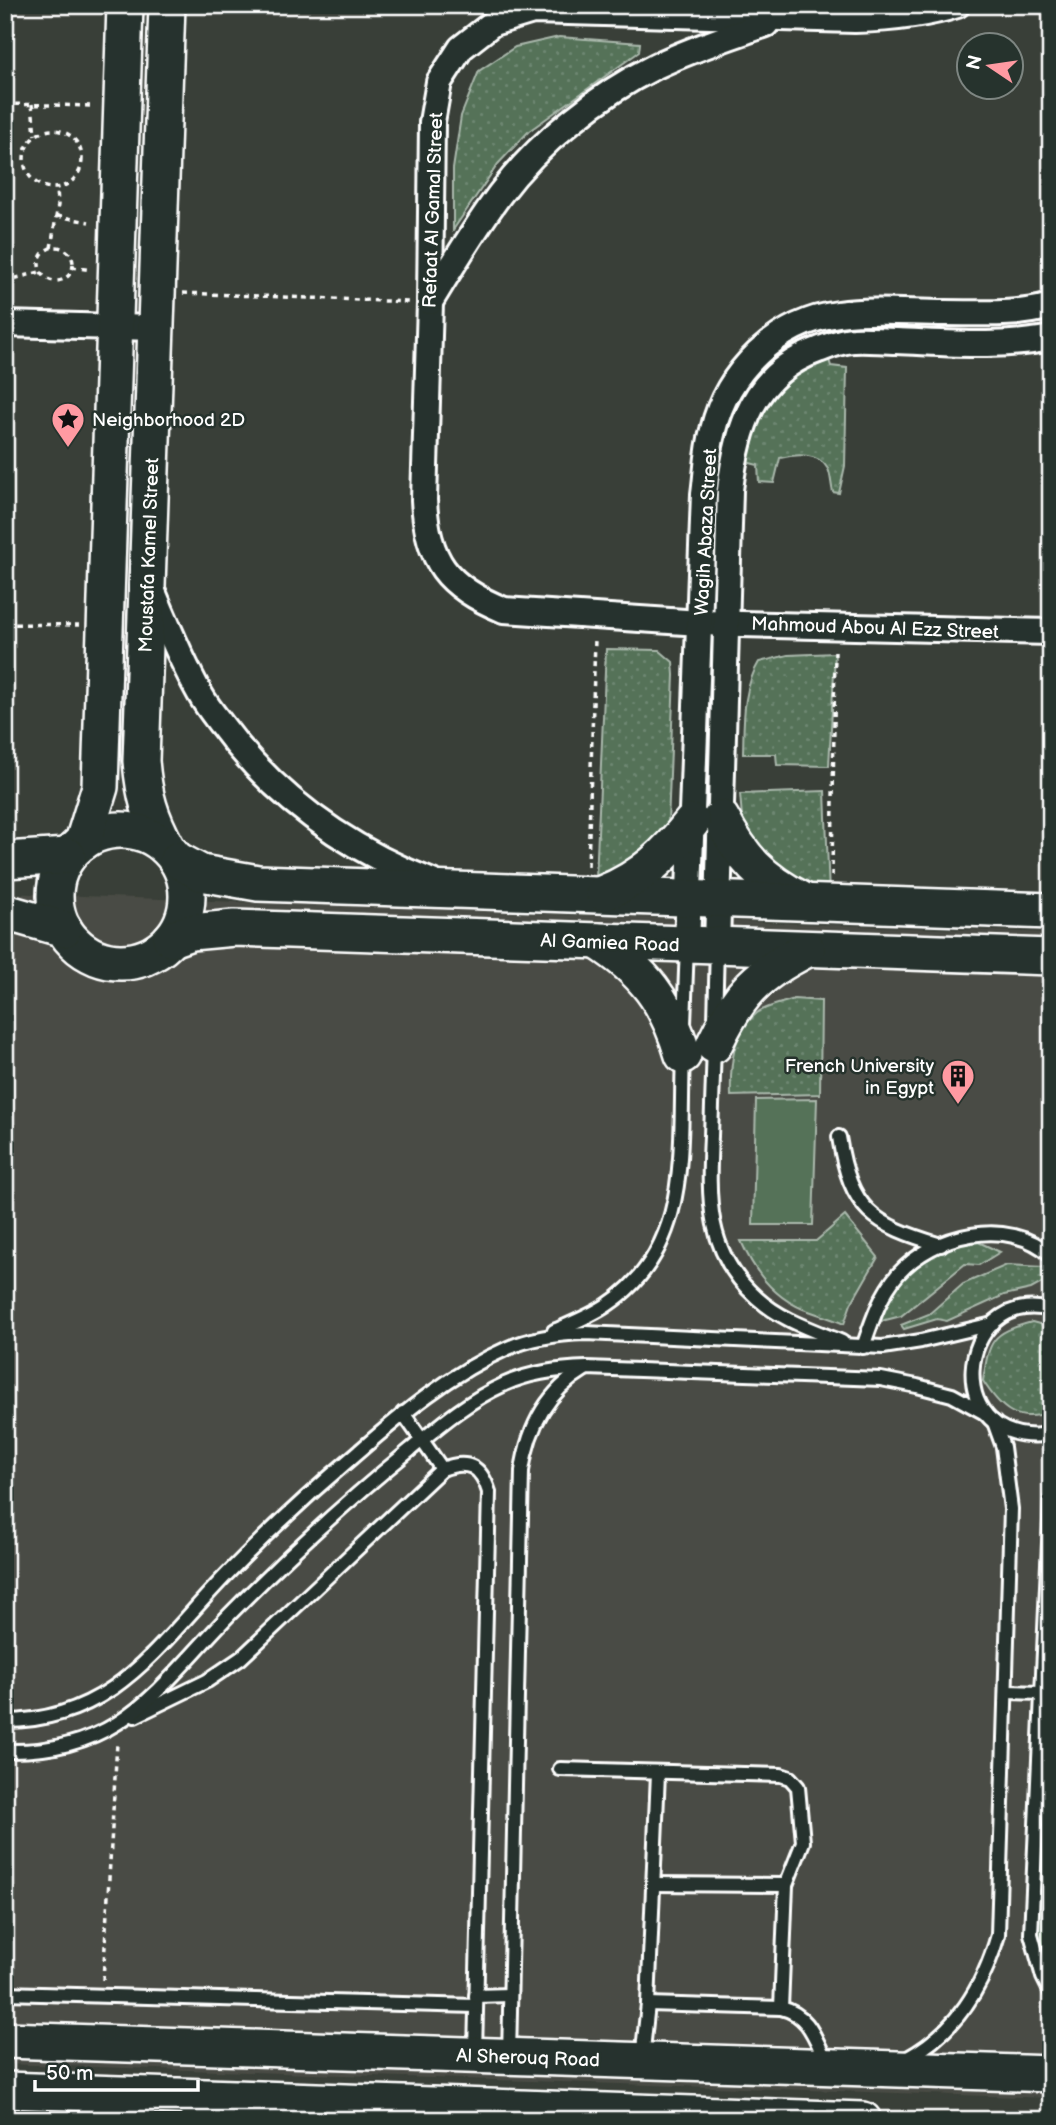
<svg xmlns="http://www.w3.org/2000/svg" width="1056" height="2125" font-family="'Balsamiq Sans',sans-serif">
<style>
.built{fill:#4a4c44}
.green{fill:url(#green-dots);stroke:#aab8ac;stroke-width:2}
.pitch{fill:#547259;stroke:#aab8ac;stroke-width:2}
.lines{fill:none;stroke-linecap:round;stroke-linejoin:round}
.lane-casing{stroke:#fff;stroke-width:18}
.street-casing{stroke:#fff;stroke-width:30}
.secondary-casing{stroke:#fff;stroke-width:40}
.path{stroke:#fff;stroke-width:3.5;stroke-dasharray:5 5;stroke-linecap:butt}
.lane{stroke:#26332d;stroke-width:12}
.street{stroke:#26332d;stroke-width:24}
.secondary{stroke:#26332d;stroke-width:35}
.labels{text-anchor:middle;stroke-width:5;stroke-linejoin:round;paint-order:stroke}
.street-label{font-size:19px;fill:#fff;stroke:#26332d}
.poi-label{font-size:19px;fill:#fff;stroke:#26332d;text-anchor:start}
</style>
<defs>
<pattern id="green-dots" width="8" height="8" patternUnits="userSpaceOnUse" patternTransform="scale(1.75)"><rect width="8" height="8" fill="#547259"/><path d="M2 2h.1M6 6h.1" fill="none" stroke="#6e8772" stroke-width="1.8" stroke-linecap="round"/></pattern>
</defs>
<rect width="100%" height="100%" fill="#393f38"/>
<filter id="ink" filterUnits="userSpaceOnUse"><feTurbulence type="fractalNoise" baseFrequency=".0143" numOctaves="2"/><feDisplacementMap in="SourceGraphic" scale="14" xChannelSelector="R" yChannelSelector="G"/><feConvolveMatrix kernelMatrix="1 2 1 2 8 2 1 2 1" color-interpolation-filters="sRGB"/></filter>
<g filter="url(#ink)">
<!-- built -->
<path class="built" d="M5 893 1051 933V2098L5 2064Z"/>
<!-- green -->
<g class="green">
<path d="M559 37 640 43 639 52 529 131 498 164 453 230V169L461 116 479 71 515 47Z"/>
<path d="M828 357 831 366 847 368 845 466 839 493 833 492C831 485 831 475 828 469 819 452 795 454 780 458L774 483 759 482 758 465 738 460 778 380Z"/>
<path d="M606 649 659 650 673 662 674 675 668 823 651 843 620 869 596 879Z"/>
<path d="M835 653 829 766 777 765 776 754H743C744 722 742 690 759 662L788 655Z"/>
<path d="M825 791 829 895 762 858 743 828 740 794Z"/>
<path d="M794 999 821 1001 820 1094 731 1096C730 1066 732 1033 757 1013 766 1006 783 1003 794 999Z"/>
<path d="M845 1216 878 1257 851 1304 844 1324C831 1318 816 1314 803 1309 772 1296 753 1269 741 1241H816Z"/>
<path d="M974 1240 1000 1252 979 1265 965 1264 901 1316 874 1323 892 1283 943 1250Z"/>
<path d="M1007 1265 1044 1267 1051 1274V1278L1031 1289 1004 1295 947 1321 937 1319 904 1329 901 1325 929 1314 963 1284Z"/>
<path d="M1032 1322 1051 1327V1412C1016 1424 1001 1409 983 1381 989 1340 991 1333 1032 1322Z"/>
<path d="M1045 1823H1051V1981L1037 1936Z"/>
</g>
<!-- pitch -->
<path class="pitch" d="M817 1099 813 1225H753L756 1100Z"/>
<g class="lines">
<defs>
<g id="lane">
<path d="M715 1020 717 947"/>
<path d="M684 1024 687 945"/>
<path d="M714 1045C713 1075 712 1105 711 1136 708 1198 706 1253 757 1298 781 1320 813 1330 842 1342"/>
<path d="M839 1137C851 1211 872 1224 941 1245"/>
<path d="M1051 1310C954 1286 939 1452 1051 1434"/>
<path d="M554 1331C572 1323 591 1316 607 1305 693 1248 679 1147 683 1056"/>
<path d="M863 1347C872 1321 880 1295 898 1274 934 1234 1007 1216 1051 1255"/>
<path d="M403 1413 442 1469"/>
<path d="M1051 1499 1031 1934 1043 1977 1051 1993"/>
<path d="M1006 1692 1041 1693"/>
<path d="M135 1716 207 1681 241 1658 442 1469C468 1459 481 1466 489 1492L475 2052"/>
<path d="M5 1721C114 1721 159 1644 227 1574 268 1532 311 1492 356 1454 402 1414 451 1373 508 1348 533 1337 559 1334 586 1333L883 1347 921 1341 993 1324"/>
<path d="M5 1751C121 1754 158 1688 230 1614 287 1556 347 1501 410 1450 440 1425 469 1400 505 1384 531 1372 559 1369 587 1368L881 1379 917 1386 952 1395 985 1413"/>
<path d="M560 1769 781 1775 790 1778 798 1787 803 1842 786 1885 781 2008"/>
<path d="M653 1884 786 1885"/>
<path d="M5 1993 476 2006"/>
<path d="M476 1996 510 1995"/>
<path d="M648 2004 781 2008C810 2015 815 2039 827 2063"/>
<path d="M509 2056 522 1471C528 1428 546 1392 585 1369"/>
<path d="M642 2059 648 2004 658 1773"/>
<path d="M906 2059C956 2032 983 1988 998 1935L1011 1509 1003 1447 994 1422"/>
</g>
<g id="street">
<path d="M957 5C923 16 890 19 855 20L533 11 493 23 461 48 439 82 432 122 430 303 424 500C427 561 447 587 504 610L700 623 1051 632"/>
<path d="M430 302C452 266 474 229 500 194 538 143 599 94 656 66 691 49 729 37 766 24"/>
<path d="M5 324 155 328"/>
<path d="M151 587C166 623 181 660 200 694 206 705 214 715 221 724 275 798 348 849 432 882"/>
<path d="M687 944 704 494C707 473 707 451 713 430 727 372 777 322 838 314 873 309 910 313 945 313 980 313 1016 316 1051 306"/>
<path d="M717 945 730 490C737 429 753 373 818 350 829 346 842 340 854 340 867 339 882 341 896 341 948 343 1000 348 1051 338"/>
<path d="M193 2120 250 2109"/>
</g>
<g id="secondary">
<path d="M167 5 141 761C144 796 150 817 167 848"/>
<path d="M721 818C742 858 761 879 802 900"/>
<circle cx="121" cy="896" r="66"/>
<path d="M83 842 100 787 125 5"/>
<path d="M5 860 68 856"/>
<path d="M177 860 201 873 258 883 1051 911"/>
<path d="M604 893C642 878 667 854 692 822"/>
<path d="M5 912 64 929"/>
<path d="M171 939 191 932 234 928 1051 957"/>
<path d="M597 941C644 971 667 1001 683 1055"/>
<path d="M714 1045C738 994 757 974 807 949"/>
<path d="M5 2040 1051 2074"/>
<path d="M5 2090 863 2120"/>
</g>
</defs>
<!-- lane casing -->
<use href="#lane" class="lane-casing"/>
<!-- street casing -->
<use href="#street" class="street-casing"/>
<!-- secondary casing -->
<use href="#secondary" class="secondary-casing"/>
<!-- path -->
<g class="path">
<path d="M5 104 94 106"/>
<path d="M32 104 35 135"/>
<circle cx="53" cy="159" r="29"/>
<path d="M57 216 89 222"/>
<circle cx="56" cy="264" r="17"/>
<path d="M51 248 58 205 57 188"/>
<path d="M72 267 91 270"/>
<path d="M5 281 40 272"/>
<path d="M183 293 410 302"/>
<path d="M5 624 79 625"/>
<path d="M588 866 595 639"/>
<path d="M832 876 835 649"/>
<path d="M103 1980 117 1743"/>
</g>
<!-- lane -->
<use href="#lane" class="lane"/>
<!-- street -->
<use href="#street" class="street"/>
<!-- secondary -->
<use href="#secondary" class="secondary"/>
</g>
</g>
<!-- icons -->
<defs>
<symbol id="sight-pin" viewBox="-11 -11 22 30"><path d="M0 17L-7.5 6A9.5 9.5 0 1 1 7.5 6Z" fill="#ff9aa2" stroke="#26332d"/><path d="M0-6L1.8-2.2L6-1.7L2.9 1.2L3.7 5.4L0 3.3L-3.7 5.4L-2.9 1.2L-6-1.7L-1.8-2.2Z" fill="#111"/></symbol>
<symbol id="building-pin" viewBox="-11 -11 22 30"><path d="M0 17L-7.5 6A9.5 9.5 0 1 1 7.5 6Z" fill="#ff9aa2" stroke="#26332d"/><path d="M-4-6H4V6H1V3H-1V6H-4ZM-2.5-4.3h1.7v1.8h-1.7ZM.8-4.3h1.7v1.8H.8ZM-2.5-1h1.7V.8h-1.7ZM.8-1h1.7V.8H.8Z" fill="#111"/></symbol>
</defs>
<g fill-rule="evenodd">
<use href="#sight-pin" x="49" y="400" width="38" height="52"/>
<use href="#building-pin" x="939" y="1057" width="38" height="52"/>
</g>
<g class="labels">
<!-- street labels -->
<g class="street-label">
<text transform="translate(432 210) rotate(-88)" y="7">Refaat Al Gamal Street</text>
<text transform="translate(705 532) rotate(-87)" y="7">Wagih Abaza Street</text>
<text transform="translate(148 555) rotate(-88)" y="7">Moustafa Kamel Street</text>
<text transform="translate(875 627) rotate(2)" y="7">Mahmoud Abou Al Ezz Street</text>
<text transform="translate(610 942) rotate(2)" y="7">Al Gamiea Road</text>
<text transform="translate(528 2057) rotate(2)" y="7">Al Sherouq Road</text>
</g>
<!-- poi labels -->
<g class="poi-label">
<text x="92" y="426">Neighborhood 2D</text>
<text x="934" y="1072" text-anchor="end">French University<tspan x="934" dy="22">in Egypt</tspan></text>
</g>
</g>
<!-- margin -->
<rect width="1056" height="2125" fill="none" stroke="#26332d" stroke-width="28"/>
<rect x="14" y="14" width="1028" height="2097" fill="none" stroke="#fff" stroke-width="2.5" filter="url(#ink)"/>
<!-- north arrow -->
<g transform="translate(990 66) rotate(283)"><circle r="33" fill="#26332d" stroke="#7d8581" stroke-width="2"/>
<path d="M0-5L12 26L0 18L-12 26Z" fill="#ff9aa2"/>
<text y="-10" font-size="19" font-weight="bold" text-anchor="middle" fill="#ffffff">N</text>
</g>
<!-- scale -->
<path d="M35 2080v10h163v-10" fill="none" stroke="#ffffff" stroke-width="3.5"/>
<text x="46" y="2080" font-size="21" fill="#ffffff" stroke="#26332d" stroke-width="5" paint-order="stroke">50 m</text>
</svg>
